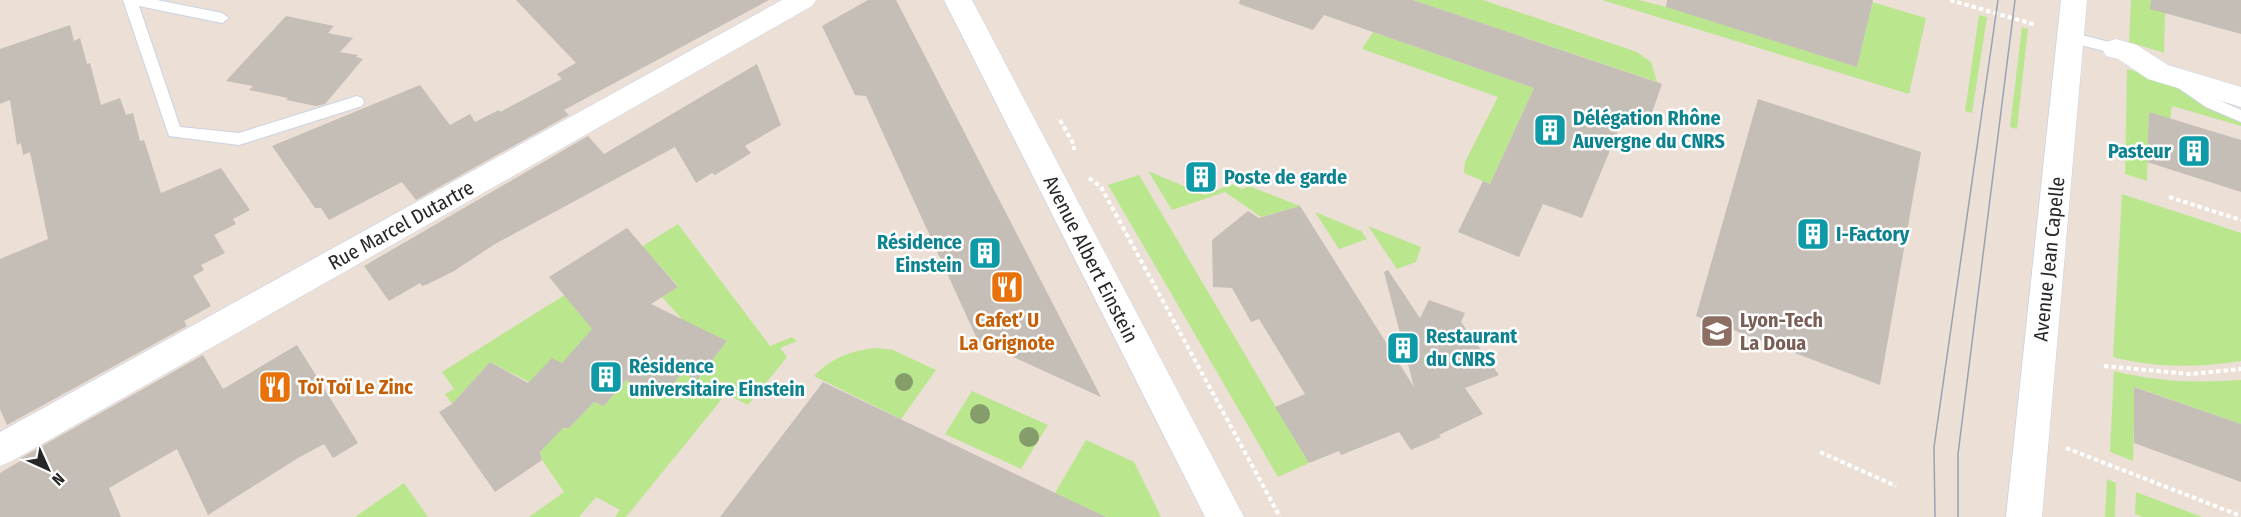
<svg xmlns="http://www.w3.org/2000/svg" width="2241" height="517" font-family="'Fira Sans Condensed',sans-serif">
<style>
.green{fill:#bae78e}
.building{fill:#c5beb6}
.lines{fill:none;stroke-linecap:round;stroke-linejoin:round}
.lane-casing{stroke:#ccd3e2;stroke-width:2}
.street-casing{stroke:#ccd3e2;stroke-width:1}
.secondary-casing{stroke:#ccd3e2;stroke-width:1}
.path{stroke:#fff;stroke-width:4;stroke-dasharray:4.5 3;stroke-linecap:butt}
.lane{fill:#fff;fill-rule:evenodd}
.street{fill:#fff;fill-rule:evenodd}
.secondary{fill:#fff;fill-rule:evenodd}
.tram{stroke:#99a1b3;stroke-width:1.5}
.tree{fill:#859d6b}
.labels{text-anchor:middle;stroke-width:5;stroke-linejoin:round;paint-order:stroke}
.culture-label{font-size:20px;font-weight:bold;fill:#0d838f;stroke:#fff;text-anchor:start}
.street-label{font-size:20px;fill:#272727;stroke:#fff}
.food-label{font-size:20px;font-weight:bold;fill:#c56008;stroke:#fff}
.education-label{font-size:20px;font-weight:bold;fill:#785e54;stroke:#fff;text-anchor:start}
</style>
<rect width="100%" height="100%" fill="#ebdfd6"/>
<!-- green -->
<g class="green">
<path d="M1413 0H1483L1637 52 1651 62 1657 82Z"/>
<path d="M1602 0H1638L1679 10 1857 67 1872 2 1926 18 1909 94Z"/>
<path d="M2131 0H2156L2165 13 2164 53 2129 42Z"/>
<path d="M1979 15 1987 17 1972 113 1965 111Z"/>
<path d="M2022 27 2028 29 2017 129 2010 127Z"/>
<path d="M1373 32 1534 88 1490 184 1464 173 1465 162 1498 97 1362 49Z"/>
<path d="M2127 69 2178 84 2189 95 2241 122V126L2172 106 2170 119 2149 112 2147 181 2125 174Z"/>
<path d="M1148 171 1205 195 1232 184 1242 189 1249 186 1300 206 1261 217 1225 192 1172 210Z"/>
<path d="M1139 175 1309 463 1278 477 1108 185Z"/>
<path d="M2122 194 2241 233V361C2197 368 2156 368 2113 357Z"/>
<path d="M1315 212 1361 231 1367 239 1339 249Z"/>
<path d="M678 224 770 346 792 337 797 341 780 348 787 357 748 405 726 394 626 517H615L620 510 596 497 579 517H529L564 492 542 460 538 439 546 442 556 436 554 429 569 428 594 402 604 406 626 380 662 398 682 373 697 379 727 341 690 328 662 297 678 286 655 260 592 298 611 320 562 363 529 382 490 362 452 404 445 394 454 389 442 372Z"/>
<path d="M1368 226 1421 247 1416 262 1397 269Z"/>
<path d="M876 348 893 350 936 370 901 419 814 376C831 358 852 350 876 348Z"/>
<path d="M2114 371C2159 382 2196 383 2241 380V424L2135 387 2133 461 2110 452Z"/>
<path d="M972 391 1048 425 1021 469 945 434Z"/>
<path d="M1086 440 1134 462 1161 517H1104L1055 493Z"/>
<path d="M2107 479 2116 483 2115 517H2105Z"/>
<path d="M404 483 428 517H355Z"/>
<path d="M2136 492 2202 517H2142L2135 514Z"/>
</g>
<!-- building -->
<g class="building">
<path d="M516 0H769L564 110 569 115 416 200 402 182 329 220 321 208H315L272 146 420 85 450 125 470 114 475 122 499 110 500 112 562 79 557 74 576 63Z"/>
<path d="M868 0H896L1101 397 978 341 866 96 855 95 822 26Z"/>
<path d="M1240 0H1413L1662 84 1647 127 1623 119 1582 218 1543 204 1519 257 1458 232 1483 181 1490 184 1534 88 1324 15 1313 30 1239 4Z"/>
<path d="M1667 0H1873L1857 67 1666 7Z"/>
<path d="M2151 0H2241V34L2150 9Z"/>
<path d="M286 16 334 26 328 33 353 38 340 52 358 55 356 57 363 59 325 104 316 106 286 100 288 98 249 90 253 86 226 81Z"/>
<path d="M70 25 74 41 80 38 87 64 90 63 101 105 120 98 126 115 133 113 140 141 144 140 161 193 221 168 250 210 233 219 236 224 214 235 225 253 201 265 204 270 193 276 211 306 184 321 187 326 7 425 0 409V259L48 239 30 152 23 155 21 143 17 145 10 100 0 104V49Z"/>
<path d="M757 64 781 125 745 146 751 153 715 175 712 173 696 183 675 147 495 244 454 271 428 284 422 286 420 283 389 301 364 266 588 136 604 154Z"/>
<path d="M1758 99 1921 152 1880 385 1696 316Z"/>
<path d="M2149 112 2241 140V192L2147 162Z"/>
<path d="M1300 206 1414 387 1384 272 1388 270 1420 318 1429 300 1465 313 1461 322 1499 375 1465 388 1483 414 1439 435 1441 437 1411 450 1399 432 1341 455 1339 451 1309 463 1275 407 1305 394 1259 319 1251 322 1232 288 1213 287 1212 240 1248 211 1259 218Z"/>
<path d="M627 228 678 287 651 304 727 341 697 380 682 373 662 398 626 380 604 406 594 402 569 428H563L540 452 542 460 495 492 439 412 452 404 490 362 528 383 552 358 562 363 592 329 549 277Z"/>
<path d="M297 345 358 443 333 458 324 444 298 458 208 515 177 449 109 488 121 517H0V473L22 460 21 458 203 355 223 389Z"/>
<path d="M823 382 1028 480 1106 517H720Z"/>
<path d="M2134 387 2241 424V482L2134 443Z"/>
</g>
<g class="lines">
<defs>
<g id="lane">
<path d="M123 0H157L222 13 229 18 222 23 139 6 180 127 239 133 357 96 362 98 364 102 362 106 239 145 169 136Z"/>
<path d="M2070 32 2121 45 2123 49 2116 54 2065 41 2063 37 2065 33Z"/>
<path d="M2179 76 2216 99 2241 110V122L2206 107 2174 85 2172 81Z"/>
</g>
<g id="street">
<path d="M782 0H816L812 6 12 461 0 466V432Z"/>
<path d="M2061 0H2087L2042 517H2006Z"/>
<path d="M2116 39 2137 45 2168 65 2241 87V107L2148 79 2118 59 2106 56 2102 49 2106 42Z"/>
</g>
<path id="secondary" d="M944 0H972L1244 517H1205Z"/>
</defs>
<!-- lane casing -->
<use href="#lane" class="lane-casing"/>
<!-- street casing -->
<use href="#street" class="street-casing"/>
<!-- secondary casing -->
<use href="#secondary" class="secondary-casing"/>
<!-- path -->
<g class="path">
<path d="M1950 0 2036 25"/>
<path d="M1060 120 1074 145V150"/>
<path d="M1089 178 1101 187 1280 517"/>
<path d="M2169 197 2241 220"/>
<path d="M2104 366 2190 374 2241 369"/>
<path d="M2066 448 2241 516"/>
<path d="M1820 452 1896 486"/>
</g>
<!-- lane -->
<use href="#lane" class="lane"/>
<!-- street -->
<use href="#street" class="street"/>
<!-- secondary -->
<use href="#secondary" class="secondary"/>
<!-- tram -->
<g class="tram">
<path d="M1935 517 1934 447 1998 0"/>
<path d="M1958 517V454L2015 0"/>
</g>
</g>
<!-- trees -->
<g class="tree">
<circle cx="904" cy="382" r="9"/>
<circle cx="980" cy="414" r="10"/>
<circle cx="1029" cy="437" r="10"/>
</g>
<!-- icons -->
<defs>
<symbol id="building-square" viewBox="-11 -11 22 22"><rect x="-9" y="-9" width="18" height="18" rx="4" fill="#0f9aa8" stroke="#fff"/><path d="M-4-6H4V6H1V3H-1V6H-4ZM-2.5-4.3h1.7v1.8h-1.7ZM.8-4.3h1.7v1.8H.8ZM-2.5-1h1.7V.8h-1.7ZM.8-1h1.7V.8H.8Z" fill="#fff"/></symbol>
<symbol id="restaurant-square" viewBox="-11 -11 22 22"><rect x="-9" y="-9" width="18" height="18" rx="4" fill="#e8710a" stroke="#fff"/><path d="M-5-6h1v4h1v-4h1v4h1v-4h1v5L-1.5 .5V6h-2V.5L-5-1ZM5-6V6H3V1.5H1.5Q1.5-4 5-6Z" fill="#fff"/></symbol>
<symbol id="university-square" viewBox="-11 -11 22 22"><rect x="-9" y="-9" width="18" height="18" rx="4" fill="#8d6e63" stroke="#fff"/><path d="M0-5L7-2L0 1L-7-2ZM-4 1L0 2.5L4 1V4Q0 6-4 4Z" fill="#fff"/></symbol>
</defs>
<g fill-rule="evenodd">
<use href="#building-square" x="1531" y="111" width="38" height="38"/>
<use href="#building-square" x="2175" y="132" width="38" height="38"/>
<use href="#building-square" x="1182" y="158" width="38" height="38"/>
<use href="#building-square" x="1794" y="215" width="38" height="38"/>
<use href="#building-square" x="966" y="234" width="38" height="38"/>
<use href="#restaurant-square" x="988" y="268" width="38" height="38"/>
<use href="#university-square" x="1698" y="312" width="38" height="38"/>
<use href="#building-square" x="1384" y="329" width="38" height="38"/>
<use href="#building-square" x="587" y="358" width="38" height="38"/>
<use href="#restaurant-square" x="256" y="368" width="38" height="38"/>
</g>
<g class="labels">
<!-- culture labels -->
<g class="culture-label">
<text x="1573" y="125">Délégation Rhône<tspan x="1573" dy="23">Auvergne du CNRS</tspan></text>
<text x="2171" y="158" text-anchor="end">Pasteur</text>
<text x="1224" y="184">Poste de garde</text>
<text x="1836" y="241">I-Factory</text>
<text x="962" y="249" text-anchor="end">Résidence<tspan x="962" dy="23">Einstein</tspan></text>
<text x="1426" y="343">Restaurant<tspan x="1426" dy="23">du CNRS</tspan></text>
<text x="629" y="373">Résidence<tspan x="629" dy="23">universitaire Einstein</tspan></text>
</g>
<!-- street labels -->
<g class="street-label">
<text transform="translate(401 225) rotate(-29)" y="7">Rue Marcel Dutartre</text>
<text transform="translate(1091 259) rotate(63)" y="7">Avenue Albert Einstein</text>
<text transform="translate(2049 259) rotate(-84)" y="7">Avenue Jean Capelle</text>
</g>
<!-- food labels -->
<g class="food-label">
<text x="1007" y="327">Cafet’ U<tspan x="1007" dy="23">La Grignote</tspan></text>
<text x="298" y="394" text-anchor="start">Toï Toï Le Zinc</text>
</g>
<!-- education labels -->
<g class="education-label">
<text x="1740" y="327">Lyon-Tech<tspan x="1740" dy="23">La Doua</tspan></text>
</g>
</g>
<!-- north arrow -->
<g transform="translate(48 469) rotate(135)" stroke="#ffffff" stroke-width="4.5" paint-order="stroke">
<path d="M0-4.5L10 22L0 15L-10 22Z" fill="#272727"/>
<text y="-9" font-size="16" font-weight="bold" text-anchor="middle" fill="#272727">N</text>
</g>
</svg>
